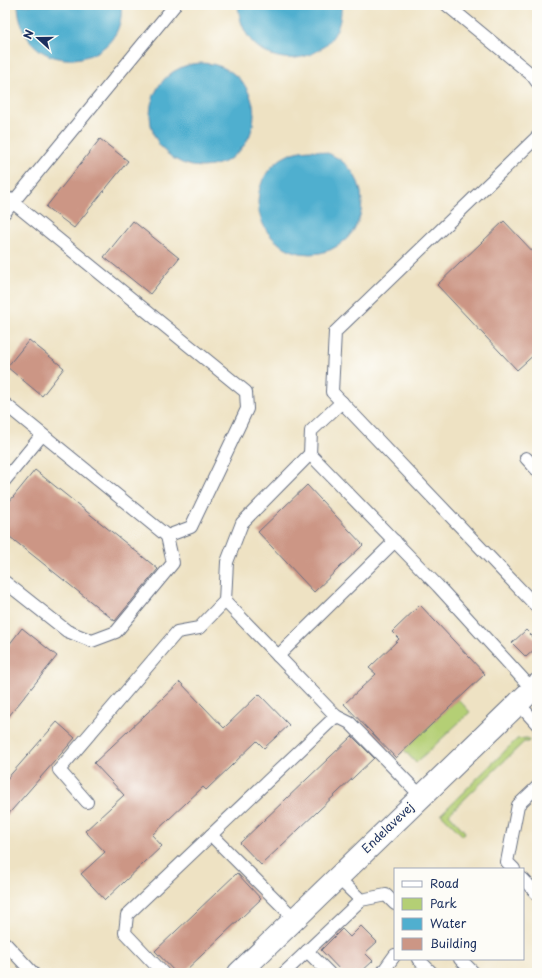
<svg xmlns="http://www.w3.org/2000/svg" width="542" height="978" font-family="'Playpen Sans',sans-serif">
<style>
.green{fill:#b4cf75;stroke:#687f6a}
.water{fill:#50afcf;stroke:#366f96}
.building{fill:#cc9685}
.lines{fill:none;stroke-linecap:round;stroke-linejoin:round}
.lane-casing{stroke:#656e81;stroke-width:14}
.street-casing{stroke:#656e81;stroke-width:24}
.lane{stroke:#fff;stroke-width:12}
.street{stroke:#fff;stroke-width:22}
.labels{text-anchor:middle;stroke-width:3.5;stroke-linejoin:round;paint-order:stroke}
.street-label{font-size:12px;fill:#1b2f5e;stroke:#fdfcf7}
</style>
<rect width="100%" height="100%" fill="#fdfcf7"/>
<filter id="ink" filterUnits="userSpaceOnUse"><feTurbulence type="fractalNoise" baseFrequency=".025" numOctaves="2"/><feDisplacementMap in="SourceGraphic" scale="8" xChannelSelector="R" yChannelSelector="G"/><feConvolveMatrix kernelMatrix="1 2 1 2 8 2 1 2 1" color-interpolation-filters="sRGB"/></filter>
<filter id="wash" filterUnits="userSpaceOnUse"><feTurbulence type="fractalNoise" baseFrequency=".012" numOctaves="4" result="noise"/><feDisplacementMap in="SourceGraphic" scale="16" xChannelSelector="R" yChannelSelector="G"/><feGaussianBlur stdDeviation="0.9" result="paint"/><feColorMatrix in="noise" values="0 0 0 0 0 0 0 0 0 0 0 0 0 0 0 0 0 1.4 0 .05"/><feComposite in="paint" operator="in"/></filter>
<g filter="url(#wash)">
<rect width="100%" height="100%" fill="#eee2c3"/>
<!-- green -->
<g class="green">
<path d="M458 699 470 712 416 763 404 750Z"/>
<path d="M527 738 530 740 528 742H524L449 814 465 832 463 836 441 814 517 739Z"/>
</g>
<!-- water -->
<g class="water">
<path d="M18 5H121C128 69 22 85 18 5Z"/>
<path d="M238 5H341C345 70 244 82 238 5Z"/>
<circle cx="202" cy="115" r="52"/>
<circle cx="310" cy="202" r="52"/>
</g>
<g id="blocks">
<!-- building -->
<g class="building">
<path d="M100 139 128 161 74 228 46 207Z"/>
<path d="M133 221 179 258 150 294 104 257Z"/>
<path d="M504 221 537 256V352L517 370 437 285Z"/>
<path d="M29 340 64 368 42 396 7 367Z"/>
<path d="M35 470 158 569 115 621 5 533V507Z"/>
<path d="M307 485 363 545 314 592 258 532Z"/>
<path d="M420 605 485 674 396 758 344 704 376 674 369 668 399 639 392 632Z"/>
<path d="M22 628 57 656 5 721V650Z"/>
<path d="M526 630 537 641V647L526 657 512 643Z"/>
<path d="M180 682 224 728 259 694 289 725 264 748 257 741 206 790 203 787 152 835 162 846 105 900 81 874 105 852 85 831 124 795 94 763Z"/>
<path d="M57 722 75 738 5 818V781Z"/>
<path d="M352 736 374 758 261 865 240 843Z"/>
<path d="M237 873 261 899 183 973H176L155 951Z"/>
<path d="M361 926 377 942 365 953 373 961 360 973H343L321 950 342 929 350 937Z"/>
</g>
</g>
</g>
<g filter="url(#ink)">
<use href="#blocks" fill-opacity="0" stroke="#656e81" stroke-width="1"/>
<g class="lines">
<defs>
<g id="lane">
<path d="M447 5 532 75 537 82"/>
<path d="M537 137 335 332 332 392 537 607"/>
<path d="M5 196 246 392 247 409 191 527 167 536 5 404"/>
<path d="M5 212 175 5"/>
<path d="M310 454 311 431 342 402"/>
<path d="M526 458 537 470"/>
<path d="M5 480 42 435"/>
<path d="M5 582 67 631 92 641 116 632 173 563 167 536"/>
<path d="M278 656 395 541"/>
<path d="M518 703 537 724"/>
<path d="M336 716 350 723 421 796"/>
<path d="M87 802 59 770 177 632 199 628 225 601 227 562 242 523 310 454 438 586 532 689"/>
<path d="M211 835 294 918"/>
<path d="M514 869 507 862 518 805 537 787"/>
<path d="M337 877 361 900 386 895 395 904"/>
<path d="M523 879 537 894"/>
<path d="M5 943 33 973"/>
<path d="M307 951 329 973"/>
<path d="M418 959 432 973"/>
<path d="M460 959 474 973"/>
<path d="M163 973 125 933 127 915 336 716 225 601"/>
<path d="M284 973 361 900"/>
<path d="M382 973 395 955"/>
</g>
<path id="street" d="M239 973 537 685"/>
</defs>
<!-- lane casing -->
<use href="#lane" class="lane-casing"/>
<!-- street casing -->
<use href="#street" class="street-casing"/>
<!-- lane -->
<use href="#lane" class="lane"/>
<!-- street -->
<use href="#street" class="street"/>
</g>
</g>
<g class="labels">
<!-- street labels -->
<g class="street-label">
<text transform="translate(388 828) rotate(-44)" y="4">Endelavevej</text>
</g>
</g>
<!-- margin -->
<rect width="542" height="978" fill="none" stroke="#fdfcf7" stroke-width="20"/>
<!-- legend -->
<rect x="394" y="868" width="130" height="92" fill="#fdfcf7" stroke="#a3aaba"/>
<rect x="402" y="881" width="20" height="6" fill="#ffffff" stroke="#a3aaba"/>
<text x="430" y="888" font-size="12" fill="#1b2f5e">Road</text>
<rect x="402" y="898" width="20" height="12" fill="#b4cf75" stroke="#a3aaba"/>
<text x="430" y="908" font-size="12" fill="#1b2f5e">Park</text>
<rect x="402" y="918" width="20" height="12" fill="#50afcf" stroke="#a3aaba"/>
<text x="430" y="928" font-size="12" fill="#1b2f5e">Water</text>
<rect x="402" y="938" width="20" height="12" fill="#cc9685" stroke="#a3aaba"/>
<text x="430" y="948" font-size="12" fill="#1b2f5e">Building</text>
<!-- north arrow -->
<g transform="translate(38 38) rotate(291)" stroke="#fdfcf7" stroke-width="3" paint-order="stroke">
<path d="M0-3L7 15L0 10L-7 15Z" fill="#1b2f5e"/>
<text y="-6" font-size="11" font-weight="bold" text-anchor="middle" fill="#1b2f5e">N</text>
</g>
</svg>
